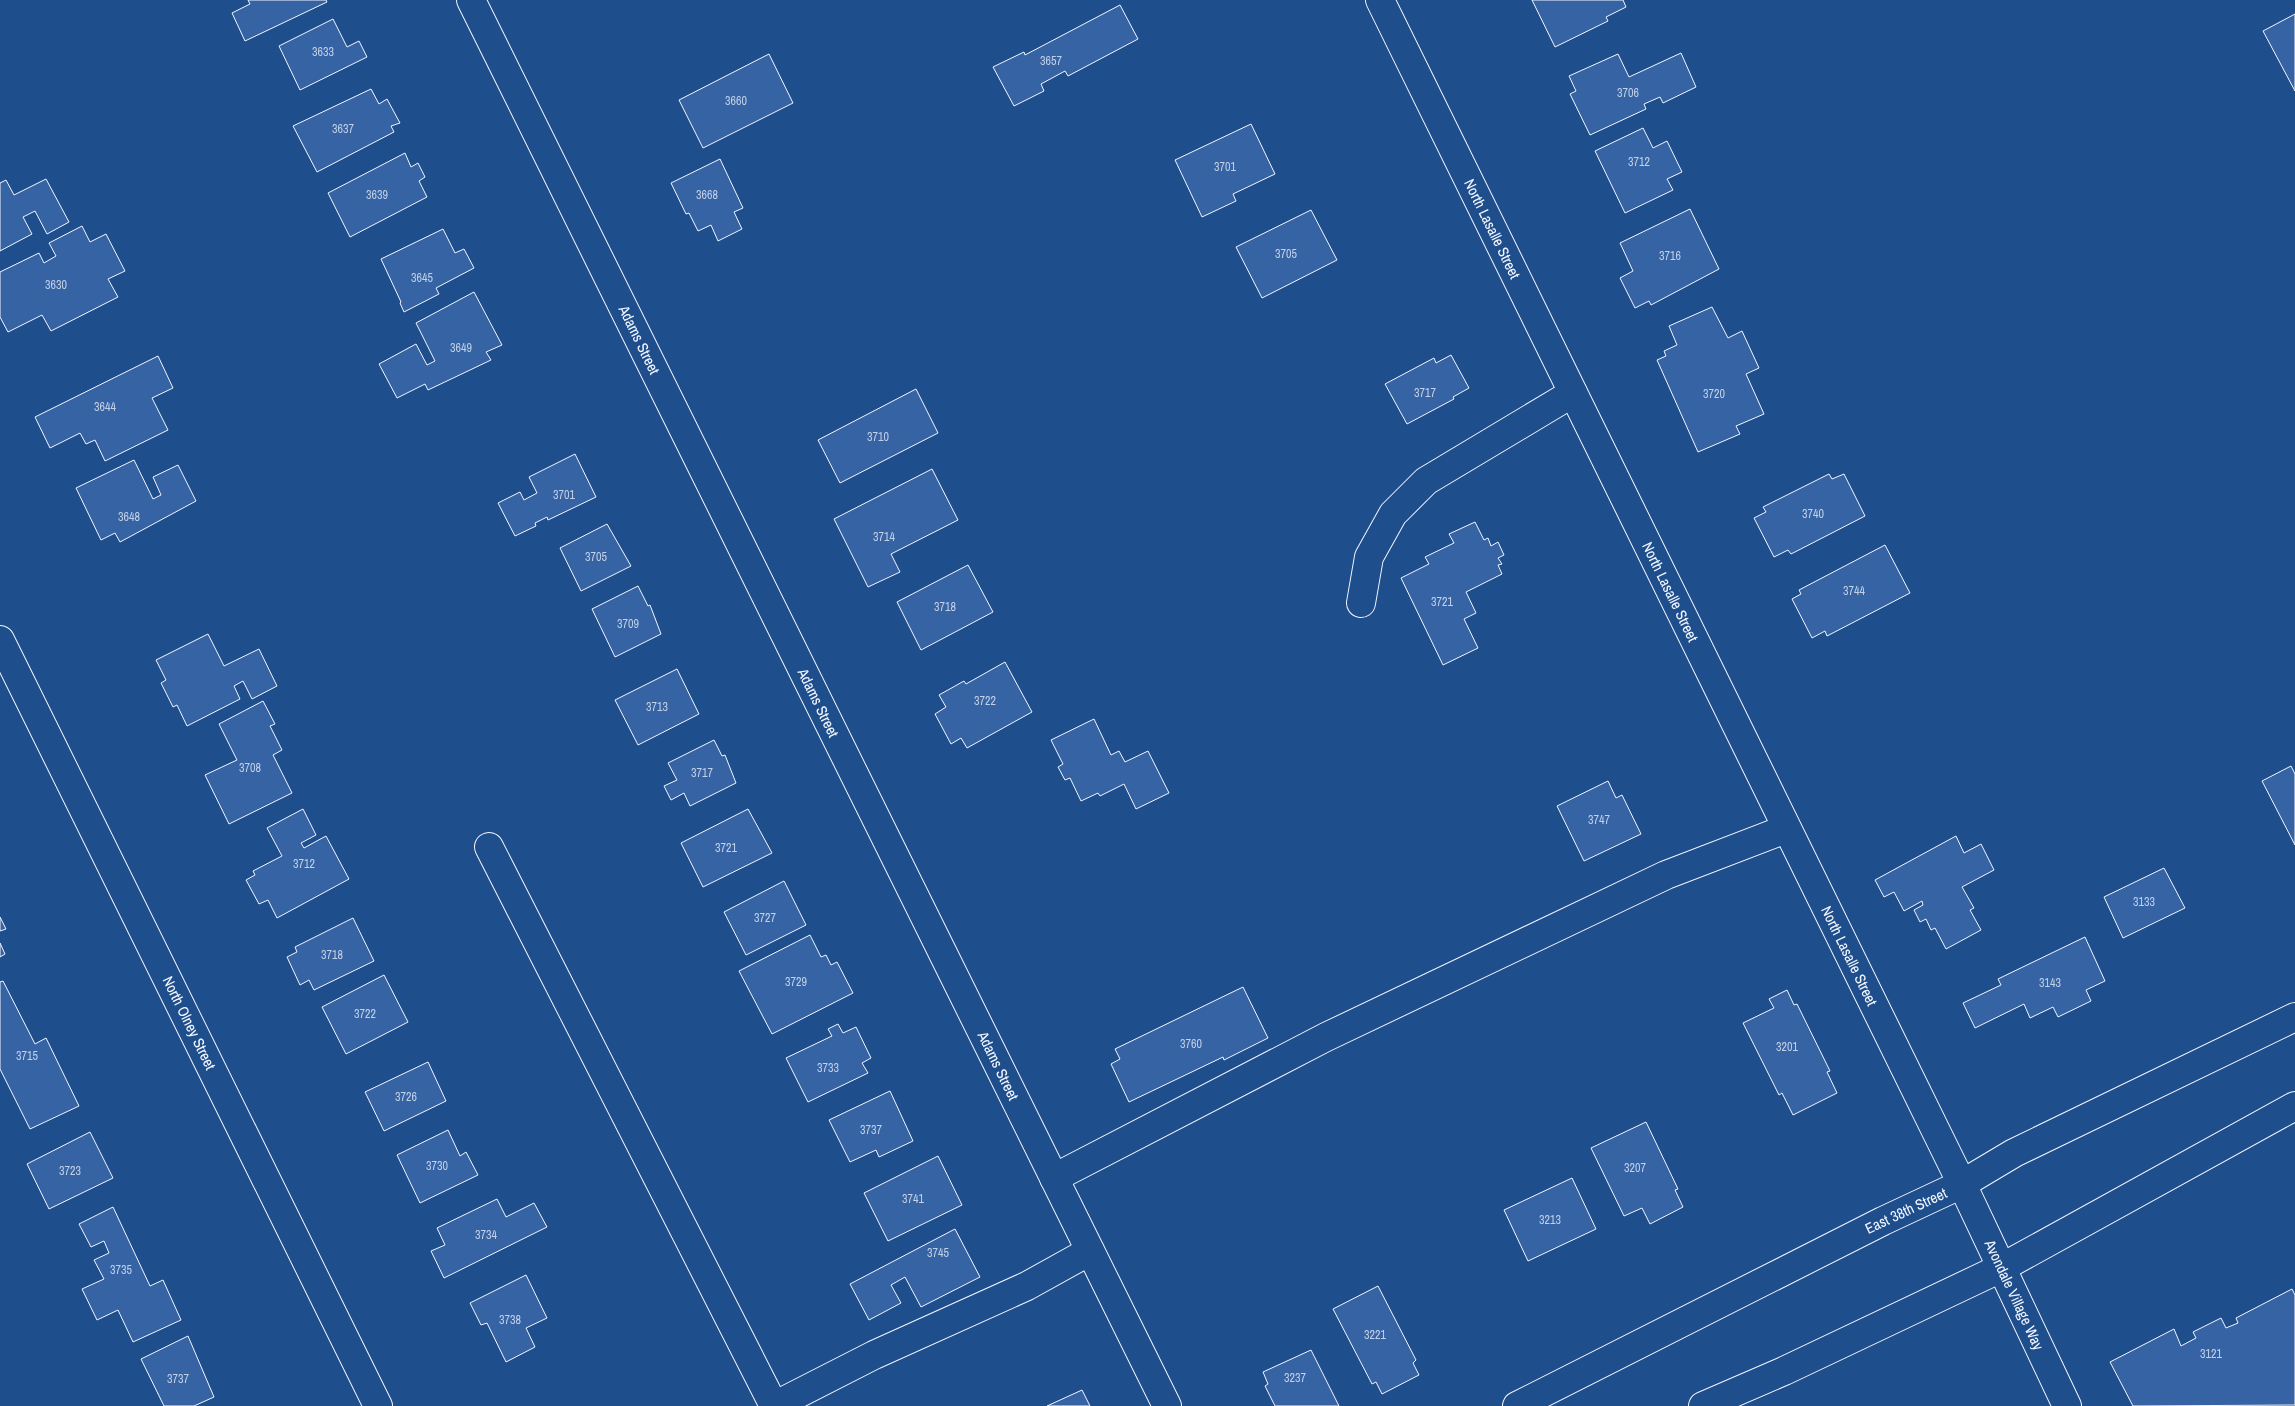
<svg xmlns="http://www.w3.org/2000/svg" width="2295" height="1406" font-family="'Archivo Narrow',sans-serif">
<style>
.building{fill:#3563a3;stroke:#f2f6ff}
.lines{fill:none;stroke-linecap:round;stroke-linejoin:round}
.minor-casing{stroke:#f2f6ff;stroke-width:30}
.major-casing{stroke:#f2f6ff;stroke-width:30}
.minor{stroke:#1f4e8c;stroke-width:28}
.major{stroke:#1f4e8c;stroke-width:28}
.labels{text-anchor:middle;stroke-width:4;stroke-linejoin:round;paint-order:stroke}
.number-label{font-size:12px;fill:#c3d1e8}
.street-label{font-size:15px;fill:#f2f6ff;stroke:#1f4e8c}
</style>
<rect width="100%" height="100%" fill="#1f4e8c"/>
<!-- building -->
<g class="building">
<path d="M248 0H326L327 2 245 41 232 13 250 4Z"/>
<path d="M1532 0H1623L1626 7 1606 17 1608 21 1555 47Z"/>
<path d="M1120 5 1138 39 1068 76 1065 71 1041 84 1044 91 1014 106 993 67 1024 52 1025 55Z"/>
<path d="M2295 14V91L2263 31Z"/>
<path d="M333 19 347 47 359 41 367 57 300 90 279 46Z"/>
<path d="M1681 53 1696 87 1663 103 1660 97 1644 104 1646 109 1590 135 1570 94 1576 91 1569 76 1618 54 1629 77Z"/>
<path d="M769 54 793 103 703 148 679 100Z"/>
<path d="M371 89 379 104 387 99 400 123 391 126 394 132 317 172 293 126Z"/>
<path d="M1251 124 1275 174 1233 194 1236 201 1202 217 1175 160Z"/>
<path d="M1643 128 1653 148 1667 141 1682 172 1667 179 1673 190 1625 213 1595 151Z"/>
<path d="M405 153 411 167 418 163 425 177 419 181 427 197 350 237 328 193Z"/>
<path d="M720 159 743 208 734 212 742 229 718 241 711 225 698 231 689 213 686 214 671 183Z"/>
<path d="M46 179 69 222 47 234 35 211 23 217 32 234 0 251V183L6 180 14 195Z"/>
<path d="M1690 209 1719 269 1651 305 1649 301 1635 308 1620 278 1633 271 1620 243Z"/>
<path d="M1311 210 1337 260 1262 298 1236 247Z"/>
<path d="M82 226 90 242 106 234 125 271 108 279 118 297 51 331 42 315 8 332 0 317V272L39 253 44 263 56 256 49 243Z"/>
<path d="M443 229 455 253 464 249 474 268 436 288 439 294 404 312 400 303 401 302 381 259Z"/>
<path d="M474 292 502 345 486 352 491 360 428 390 425 384 397 398 379 364 416 344 427 365 435 361 416 323Z"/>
<path d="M1712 307 1728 338 1742 331 1759 368 1746 374 1764 414 1736 426 1740 434 1698 452 1657 360 1666 356 1664 351 1677 345 1669 326Z"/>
<path d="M1451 355 1469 388 1453 397 1454 399 1407 424 1385 384 1434 358 1436 363Z"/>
<path d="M158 356 173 388 152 398 168 430 105 461 95 440 86 444 80 433 50 448 35 417Z"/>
<path d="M916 389 938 433 840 483 818 440Z"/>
<path d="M575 454 596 497 548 520 547 517 535 523 536 526 515 536 498 503 520 492 524 500 537 493 529 477Z"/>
<path d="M134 460 153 499 161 495 153 477 178 465 196 501 120 542 115 533 101 540 76 488Z"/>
<path d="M932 469 958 520 891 554 900 572 868 587 834 519Z"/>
<path d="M1829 474 1832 479 1844 474 1865 516 1791 554 1788 550 1774 557 1754 518 1766 512 1763 507Z"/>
<path d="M1475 522 1484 540 1488 538 1491 546 1498 542 1504 555 1498 558 1502 564 1498 565 1502 574 1466 592 1476 613 1464 619 1478 648 1443 665 1401 578 1429 564 1425 557 1454 543 1449 534Z"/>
<path d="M607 524 631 566 581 591 560 548Z"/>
<path d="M1885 545 1910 593 1827 636 1825 631 1812 638 1792 599 1801 594 1799 590Z"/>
<path d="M968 565 993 612 921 650 897 602Z"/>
<path d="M638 586 648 606 650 605 661 634 615 657 592 609Z"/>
<path d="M208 634 224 666 259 649 277 686 252 699 243 681 234 686 240 699 187 726 177 705 173 707 161 683 166 680 156 660Z"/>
<path d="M1005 662 1032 712 967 748 961 738 951 744 935 714 946 707 939 695 964 681 966 684Z"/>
<path d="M677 669 699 714 638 745 615 700Z"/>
<path d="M263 701 275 724 270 726 282 750 273 755 292 793 229 824 205 775 237 760 219 724Z"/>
<path d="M1094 719 1111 755 1119 751 1125 762 1148 751 1169 793 1136 809 1124 784 1100 796 1098 793 1081 801 1070 778 1065 780 1058 767 1063 764 1051 740Z"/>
<path d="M714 740 722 756 725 755 736 783 690 806 684 793 671 800 664 786 677 780 668 763Z"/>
<path d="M2291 766 2295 774V845L2262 781Z"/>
<path d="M1608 781 1616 798 1622 795 1641 834 1584 861 1557 806Z"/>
<path d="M303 809 316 835 301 843 304 848 326 836 349 879 277 918 268 900 259 904 246 880 255 875 253 871 282 856 267 828Z"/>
<path d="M748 809 772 853 703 887 681 843Z"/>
<path d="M1956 836 1964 853 1981 844 1994 870 1962 887 1974 908 1970 910 1981 930 1946 949 1935 928 1931 930 1926 919 1920 922 1914 910 1923 905 1922 901 1904 911 1894 892 1884 897 1875 880Z"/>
<path d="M2164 868 2185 908 2123 938 2104 897Z"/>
<path d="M784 881 806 925 746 955 724 912Z"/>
<path d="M0 917 6 929 0 931Z"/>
<path d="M353 918 374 961 314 990 309 980 300 985 287 957 297 952 295 947Z"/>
<path d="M810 935 821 957 826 955 831 965 837 962 853 993 772 1034 739 971Z"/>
<path d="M2085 937 2105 981 2086 990 2091 1001 2058 1017 2053 1007 2030 1018 2024 1004 1975 1028 1963 1003 2001 985 1998 979Z"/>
<path d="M0 943 5 954 0 957Z"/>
<path d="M384 975 408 1022 346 1054 322 1007Z"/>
<path d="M3 981 35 1044 46 1038 79 1106 30 1129 0 1069V982Z"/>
<path d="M1243 987 1268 1038 1224 1060 1223 1057 1129 1102 1111 1064 1120 1059 1115 1049Z"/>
<path d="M1787 990 1794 1005 1797 1004 1830 1071 1827 1072 1837 1093 1793 1115 1782 1093 1779 1095 1743 1023 1774 1008 1769 999Z"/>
<path d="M838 1024 843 1033 856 1027 871 1058 862 1063 868 1073 808 1102 786 1058 832 1036 828 1029Z"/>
<path d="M428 1062 446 1101 384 1131 365 1092Z"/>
<path d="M890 1091 913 1141 879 1157 876 1150 850 1162 829 1120Z"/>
<path d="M1646 1122 1678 1189 1675 1190 1683 1207 1650 1224 1642 1208 1624 1216 1591 1148Z"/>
<path d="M448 1130 460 1156 466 1152 478 1175 420 1203 397 1155Z"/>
<path d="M90 1132 113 1178 49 1209 27 1164Z"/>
<path d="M938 1156 962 1205 888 1241 864 1193Z"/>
<path d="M1572 1178 1596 1229 1528 1261 1504 1210Z"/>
<path d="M497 1199 506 1217 534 1203 547 1227 444 1278 431 1251 445 1245 437 1228Z"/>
<path d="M113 1207 150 1286 163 1280 181 1320 133 1342 118 1310 97 1320 82 1289 104 1279 94 1260 109 1253 104 1241 91 1247 79 1224Z"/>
<path d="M955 1229 980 1277 921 1307 905 1277 891 1285 901 1303 869 1320 850 1284Z"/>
<path d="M526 1275 547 1318 526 1328 535 1347 506 1362 487 1323 481 1325 470 1303Z"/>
<path d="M1378 1286 1416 1360 1413 1363 1419 1375 1382 1394 1376 1382 1372 1384 1333 1309Z"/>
<path d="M2292 1289 2295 1295V1405L2133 1406 2110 1362 2174 1329 2181 1346 2196 1338 2193 1332 2221 1318 2226 1328 2238 1323 2236 1318Z"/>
<path d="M188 1336 214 1397 194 1406H164L141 1359Z"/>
<path d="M1311 1350 1339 1406H1275L1265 1386 1268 1384 1263 1372Z"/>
<path d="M1082 1390 1090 1406H1047Z"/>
</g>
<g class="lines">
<defs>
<g id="minor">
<path d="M471 0 1167 1406"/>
<path d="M1380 0 1962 1184 2067 1406"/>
<path d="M1361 603 1369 557 1393 514 1426 481 1573 393"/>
<path d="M0 640 378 1406"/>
<path d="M489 847 774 1406 874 1355 1027 1286 1090 1251"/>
<path d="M1054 1178 1326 1037 1666 875 1786 829"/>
</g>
<g id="major">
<path d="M1517 1406 1883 1221 1962 1184 2014 1153 2295 1017"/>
<path d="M1703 1406 1784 1371 2001 1268 2295 1106"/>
</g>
</defs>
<!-- minor casing -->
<use href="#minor" class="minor-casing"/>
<!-- major casing -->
<use href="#major" class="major-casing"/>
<!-- minor -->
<use href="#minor" class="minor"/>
<!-- major -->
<use href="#major" class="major"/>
</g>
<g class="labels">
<!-- number labels -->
<g class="number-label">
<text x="323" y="56">3633</text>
<text x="1051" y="65">3657</text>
<text x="1628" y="97">3706</text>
<text x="736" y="105">3660</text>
<text x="343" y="133">3637</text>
<text x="1639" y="166">3712</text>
<text x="1225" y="171">3701</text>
<text x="377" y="199">3639</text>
<text x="707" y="199">3668</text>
<text x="1286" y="258">3705</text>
<text x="1670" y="260">3716</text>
<text x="422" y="282">3645</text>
<text x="56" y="289">3630</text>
<text x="461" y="352">3649</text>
<text x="1425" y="397">3717</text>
<text x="1714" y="398">3720</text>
<text x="105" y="411">3644</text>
<text x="878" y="441">3710</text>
<text x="564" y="499">3701</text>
<text x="1813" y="518">3740</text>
<text x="129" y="521">3648</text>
<text x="884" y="541">3714</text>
<text x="596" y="561">3705</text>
<text x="1854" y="595">3744</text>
<text x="1442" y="606">3721</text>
<text x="945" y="611">3718</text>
<text x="628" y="628">3709</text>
<text x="985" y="705">3722</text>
<text x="657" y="711">3713</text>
<text x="250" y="772">3708</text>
<text x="702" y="777">3717</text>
<text x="1599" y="824">3747</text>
<text x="726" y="852">3721</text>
<text x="304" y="868">3712</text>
<text x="2144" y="906">3133</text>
<text x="765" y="922">3727</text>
<text x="332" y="959">3718</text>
<text x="796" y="986">3729</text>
<text x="2050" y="987">3143</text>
<text x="365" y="1018">3722</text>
<text x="1191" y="1048">3760</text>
<text x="1787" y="1051">3201</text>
<text x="27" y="1060">3715</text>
<text x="828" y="1072">3733</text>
<text x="406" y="1101">3726</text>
<text x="871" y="1134">3737</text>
<text x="437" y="1170">3730</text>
<text x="1635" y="1172">3207</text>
<text x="70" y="1175">3723</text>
<text x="913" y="1203">3741</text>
<text x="1550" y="1224">3213</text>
<text x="486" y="1239">3734</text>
<text x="938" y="1257">3745</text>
<text x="121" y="1274">3735</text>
<text x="510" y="1324">3738</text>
<text x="1375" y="1339">3221</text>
<text x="2211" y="1358">3121</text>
<text x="1295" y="1382">3237</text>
<text x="178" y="1383">3737</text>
</g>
<!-- street labels -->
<g class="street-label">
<text transform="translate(1492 229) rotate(64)" y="5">North Lasalle Street</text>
<text transform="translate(639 340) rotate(64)" y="5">Adams Street</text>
<text transform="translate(1670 592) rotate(64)" y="5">North Lasalle Street</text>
<text transform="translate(818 703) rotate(64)" y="5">Adams Street</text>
<text transform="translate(1849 956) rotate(64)" y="5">North Lasalle Street</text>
<text transform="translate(189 1023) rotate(64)" y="5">North Olney Street</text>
<text transform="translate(998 1066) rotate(64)" y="5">Adams Street</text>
<text transform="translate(1906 1211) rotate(-25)" y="5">East 38th Street</text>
<text transform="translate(2014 1295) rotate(65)" y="5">Avondale Village Way</text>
</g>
</g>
</svg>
